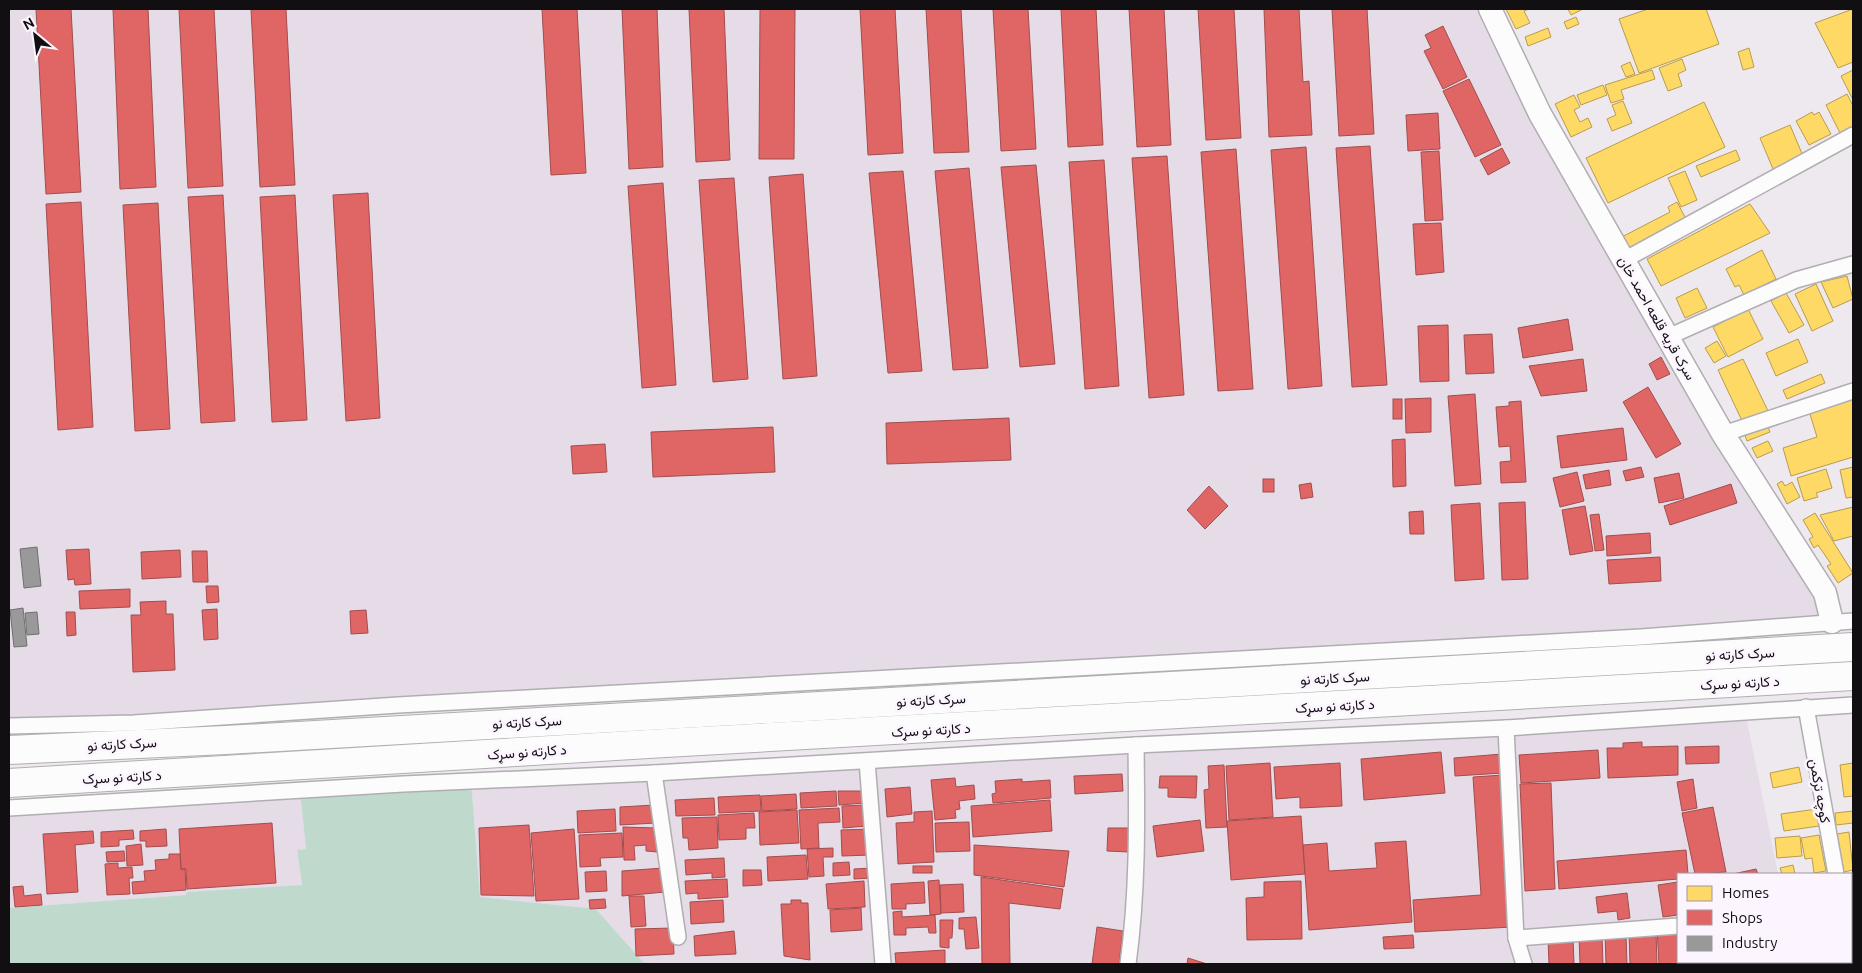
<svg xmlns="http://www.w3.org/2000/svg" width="1862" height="973" font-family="Ubuntu,Vazirmatn,sans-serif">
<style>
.built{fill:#e5dce7}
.green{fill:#bfdacd}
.homes{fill:#ffd966;stroke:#b89c4d}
.shops{fill:#e06666;stroke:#a24c4d}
.industry{fill:#999;stroke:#707070}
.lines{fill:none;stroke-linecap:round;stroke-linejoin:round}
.street-casing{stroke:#b1aeb2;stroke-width:18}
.secondary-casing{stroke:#b1aeb2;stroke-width:25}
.highway-casing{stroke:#b1aeb2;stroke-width:30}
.street{stroke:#fcfcfc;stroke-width:15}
.secondary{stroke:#fcfcfc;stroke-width:22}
.highway{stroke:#fcfcfc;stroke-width:28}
.labels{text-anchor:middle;stroke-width:5;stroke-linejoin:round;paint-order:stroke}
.street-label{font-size:14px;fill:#110f12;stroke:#fcf4fe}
</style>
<rect width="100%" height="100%" fill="#eee9ee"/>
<!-- built -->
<g class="built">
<path d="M9 9H1490L1832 622 9 726Z"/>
<path d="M1745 711 1778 874H1678V962H1796L1797 964H657L643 962 596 909 480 897 471 780Z"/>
<path d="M300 791 306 849 297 850 302 886 187 892V895L9 908V808Z"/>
</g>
<!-- green -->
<path class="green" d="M471 780 480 897 596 909 643 962 657 964H9V908L186 895 187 892 302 885 297 850 306 849 300 791Z"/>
<!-- homes -->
<g class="homes">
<path d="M1506 9H1529L1524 11 1530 23 1516 29Z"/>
<path d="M1568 9H1583L1571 15Z"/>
<path d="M1648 9H1706L1719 44 1639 73 1619 19Z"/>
<path d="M1853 9V62L1838 68 1815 23Z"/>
<path d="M1576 17 1579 24 1567 29 1564 22Z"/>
<path d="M1548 28 1551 37 1528 46 1525 37Z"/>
<path d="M1749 48 1754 67 1743 70 1738 52Z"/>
<path d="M1682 59 1686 70 1678 74 1682 86 1668 91 1659 68Z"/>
<path d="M1630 62 1635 74 1626 77 1621 66Z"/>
<path d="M1652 70 1655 79 1621 90 1624 99 1611 103 1605 85Z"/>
<path d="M1853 70V100L1841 76Z"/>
<path d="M1603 85 1607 95 1581 105 1577 95Z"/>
<path d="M1847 94 1853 106V134L1843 139 1826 105Z"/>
<path d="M1574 95 1580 107 1574 110 1580 122 1588 118 1592 127 1571 137 1555 104Z"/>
<path d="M1623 101 1632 123 1612 131 1607 119 1616 115 1612 105Z"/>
<path d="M1704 102 1725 147 1608 203 1586 158Z"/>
<path d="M1812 112 1814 115 1819 112 1831 134 1809 145 1796 121Z"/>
<path d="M1790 125 1803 156 1773 169 1760 138Z"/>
<path d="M1736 150 1740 160 1701 177 1696 166Z"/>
<path d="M1685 171 1697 200 1681 207 1668 178Z"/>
<path d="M1677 202 1686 219 1622 252 1616 240 1670 212 1668 207Z"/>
<path d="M1750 204 1770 233 1661 286 1647 259Z"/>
<path d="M1762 250 1776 279 1744 295 1739 285 1735 287 1726 269Z"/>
<path d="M1847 276 1853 299 1833 308 1821 282Z"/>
<path d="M1816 284 1833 321 1812 331 1795 294Z"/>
<path d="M1697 288 1707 308 1685 318 1676 298Z"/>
<path d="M1786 293 1804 325 1789 333 1771 301Z"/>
<path d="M1748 309 1763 339 1728 357 1713 327Z"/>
<path d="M1798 339 1808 362 1776 376 1766 353Z"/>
<path d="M1717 341 1726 356 1714 363 1705 348Z"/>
<path d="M1743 359 1769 413 1744 425 1718 370Z"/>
<path d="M1821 374 1825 383 1787 399 1783 390Z"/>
<path d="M1853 397V457L1791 476 1783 448 1817 437 1809 411Z"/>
<path d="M1766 422 1770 432 1747 441 1743 430Z"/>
<path d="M1768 441 1773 451 1757 458 1752 448Z"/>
<path d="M1853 467V497L1846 498 1840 470Z"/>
<path d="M1826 469 1832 488 1816 493 1818 497 1804 501 1797 478Z"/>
<path d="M1782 481 1785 486 1792 482 1800 497 1787 504 1777 484Z"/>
<path d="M1853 507V536L1834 541 1820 515Z"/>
<path d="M1815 513 1853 573 1838 583 1827 566 1831 564 1818 545 1814 548 1809 539 1813 537 1803 520Z"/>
<path d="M1853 763V796L1844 797 1840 765Z"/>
<path d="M1799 767 1802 782 1773 788 1770 773Z"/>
<path d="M1817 809 1819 826 1784 831 1781 814Z"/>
<path d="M1853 811V823L1836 825 1835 813Z"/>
<path d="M1849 832 1853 870 1844 872 1837 834Z"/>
<path d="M1819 835 1826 871 1814 873 1812 858 1805 859 1801 838Z"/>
<path d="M1800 836 1802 856 1777 858 1775 838Z"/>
<path d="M1793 865 1795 874H1782L1780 868Z"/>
<path d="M1803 962H1822L1823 964H1804Z"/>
</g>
<!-- shops -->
<g class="shops">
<path d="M36 9H71L81 192 46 194Z"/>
<path d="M113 9H148L156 187 120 189Z"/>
<path d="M179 9H214L223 186 188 188Z"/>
<path d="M251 9H286L295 185 260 187Z"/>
<path d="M542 9H577L586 173 551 175Z"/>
<path d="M622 9H657L663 167 629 169Z"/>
<path d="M689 9H724L730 160 696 162Z"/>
<path d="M760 9H795L794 159H759Z"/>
<path d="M860 9H895L903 153 868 155Z"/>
<path d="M926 9H961L969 152 934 153Z"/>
<path d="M993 9H1028L1036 149 1001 151Z"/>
<path d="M1061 9H1096L1103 145 1068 147Z"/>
<path d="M1129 9H1164L1171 145 1137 147Z"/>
<path d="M1198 9H1234L1241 138 1206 140Z"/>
<path d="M1264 9H1299L1303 82 1309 81 1312 135 1269 137Z"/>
<path d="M1332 9H1367L1374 134 1339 136Z"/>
<path d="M1443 26 1467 77 1443 89 1424 51 1431 48 1425 35Z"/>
<path d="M1469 79 1501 145 1475 157 1443 91Z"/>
<path d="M1438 113 1440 149 1408 151 1406 115Z"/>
<path d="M1370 146 1387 385 1352 387 1336 148Z"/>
<path d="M1306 147 1322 386 1288 389 1271 150Z"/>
<path d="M1502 148 1510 163 1488 175 1480 160Z"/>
<path d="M1236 149 1253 389 1218 391 1201 152Z"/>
<path d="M1439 151 1443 220 1425 221 1421 152Z"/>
<path d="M1167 156 1184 395 1149 398 1132 158Z"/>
<path d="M1104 160 1119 386 1085 389 1069 162Z"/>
<path d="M1036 165 1055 364 1020 367 1001 167Z"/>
<path d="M969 168 988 368 953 370 935 171Z"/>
<path d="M903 171 922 371 888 373 869 173Z"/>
<path d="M803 174 817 376 783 379 769 177Z"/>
<path d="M734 178 748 379 713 382 699 180Z"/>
<path d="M663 183 676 385 642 388 628 186Z"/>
<path d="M368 193 380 418 346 421 333 195Z"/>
<path d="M223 195 235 421 201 423 188 197Z"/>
<path d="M295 195 307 420 272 422 260 197Z"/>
<path d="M81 202 93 427 58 430 46 204Z"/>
<path d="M158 203 170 429 135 431 123 205Z"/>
<path d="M1441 223 1444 272 1416 275 1413 224Z"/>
<path d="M1568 319 1573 350 1523 358 1518 328Z"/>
<path d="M1448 325 1449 381 1420 382 1418 326Z"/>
<path d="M1492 334 1494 373 1466 374 1464 335Z"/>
<path d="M1661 357 1670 374 1657 380 1649 364Z"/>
<path d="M1583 359 1587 391 1541 396 1529 366Z"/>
<path d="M1648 387 1681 444 1656 458 1623 402Z"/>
<path d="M1475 394 1481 484 1455 486 1448 396Z"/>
<path d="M1431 398V432L1406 433 1405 399Z"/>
<rect x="1393" y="399" width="9" height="20"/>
<path d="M1521 401 1526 482 1501 483 1500 462 1511 461 1510 446 1499 447 1496 407 1509 406V402Z"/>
<path d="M1009 418 1011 460 887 464 886 423Z"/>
<path d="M773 427 775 472 653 477 651 432Z"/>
<path d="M1623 428 1627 460 1561 468 1557 436Z"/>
<path d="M1405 439 1406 486 1393 487 1392 440Z"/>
<path d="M605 444 607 472 573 474 571 446Z"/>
<path d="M1641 467 1644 477 1626 481 1623 471Z"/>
<path d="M1609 470 1611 485 1586 489 1583 475Z"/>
<path d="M1577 472 1584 501 1560 507 1553 478Z"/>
<path d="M1679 473 1684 498 1659 503 1654 478Z"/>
<rect x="1263" y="479" width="11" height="13"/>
<path d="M1311 483 1313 497 1301 499 1299 485Z"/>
<path d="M1731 484 1737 503 1670 525 1664 506Z"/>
<path d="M1209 486 1228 506 1205 529 1187 510Z"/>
<path d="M1525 502 1528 579 1502 580 1499 503Z"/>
<path d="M1480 503 1484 579 1455 581 1451 505Z"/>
<path d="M1585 506 1593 551 1570 555 1562 510Z"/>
<path d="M1423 511 1424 534H1410L1409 512Z"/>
<path d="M1599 514 1604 550 1595 551 1590 515Z"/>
<path d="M1650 533 1651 553 1607 556 1606 536Z"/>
<path d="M89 549 91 584 75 585 74 579 68 580 66 550Z"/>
<path d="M180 550 181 577 142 579 141 552Z"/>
<path d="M192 551H207L208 582H193Z"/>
<path d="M1660 557 1661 581 1609 584 1607 560Z"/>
<path d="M206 586H218L219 602 207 603Z"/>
<path d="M130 589V607L80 609 79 591Z"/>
<path d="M166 601V614H173L175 670 133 672 131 615H141L140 602Z"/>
<path d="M217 609 218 639 204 640 202 610Z"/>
<path d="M366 610 368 633 351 634 350 611Z"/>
<path d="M66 612H75L76 635 67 636Z"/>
<path d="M1642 742V747L1678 746V775L1608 778 1607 748H1623V743Z"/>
<path d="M1719 746V763L1686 764 1685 747Z"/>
<path d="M1598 750 1600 778 1521 783 1519 755Z"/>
<path d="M1441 752 1445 793 1364 800 1361 759Z"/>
<path d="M1502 754 1503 773 1455 776 1454 758Z"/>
<path d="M1270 763 1273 817 1229 820 1226 766Z"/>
<path d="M1340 763 1342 806 1300 808V797L1276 799 1274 767Z"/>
<path d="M1224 765 1227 827 1206 828 1204 790 1209 789 1208 766Z"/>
<path d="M1122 774 1123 791 1075 794 1074 776Z"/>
<path d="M1503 775 1513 927 1415 932 1413 900 1481 895 1473 777Z"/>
<path d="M1160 776H1197L1196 798 1168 797V788H1159Z"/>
<path d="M955 778 956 787 974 785 975 799 959 801 960 809 955 810 956 818 935 820 931 780Z"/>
<path d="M1022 779V782L1050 780 1051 798 993 803 992 794 996 793 995 781Z"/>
<path d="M1693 779 1697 808 1682 811 1677 782Z"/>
<path d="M1551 783 1555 889 1525 891 1520 784Z"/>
<path d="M910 787 912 814 887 817 885 789Z"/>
<path d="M836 791 837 806 801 808 800 793Z"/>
<path d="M838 791H863L864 803 839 805Z"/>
<path d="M796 794 797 809 762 811 761 796Z"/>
<path d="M760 795 761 811 719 813 718 797Z"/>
<path d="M714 798 715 815 676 816 675 800Z"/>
<path d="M1050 800 1052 831 973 837 971 806Z"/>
<path d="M655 805 656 823 620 825V807Z"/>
<path d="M865 805 867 826 843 828 842 806Z"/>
<path d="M1713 807 1726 872 1695 874 1682 813Z"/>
<path d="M839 808 840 822 818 823 819 848 801 849 799 810Z"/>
<path d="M615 809 616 831 578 833 577 811Z"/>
<path d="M797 810 799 843 760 845 759 812Z"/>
<path d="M932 811 934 862 898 864 896 823 914 822V812Z"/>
<path d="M754 813 755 828H746V839L719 840 718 815Z"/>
<path d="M1301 816 1305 874 1231 880 1227 821Z"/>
<path d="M717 817 718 848 689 850 688 838H683L682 818Z"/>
<path d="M1200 820 1204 851 1157 857 1153 826Z"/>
<path d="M969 822 970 851 936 852 935 823Z"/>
<path d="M272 823 276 883 187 889 186 869H181L179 829Z"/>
<path d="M529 825 534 896 481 895 479 828Z"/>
<path d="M623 827 656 828 658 852 646 851V845L634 846 635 860H624Z"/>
<path d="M1108 828H1129V852L1107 851Z"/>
<path d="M166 829 167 846 146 847V841H140V831Z"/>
<path d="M574 829 579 899 536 901 531 833Z"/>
<path d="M870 829 871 855 842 856 841 830Z"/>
<path d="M133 830 134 839 119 840V846L101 847V832Z"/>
<path d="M93 831 94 843 75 845 78 892 47 894 43 834Z"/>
<path d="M622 833 623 857 600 858 601 866 580 867 579 835Z"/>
<path d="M1406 841 1412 922 1309 930 1303 845 1327 843 1329 871 1377 868 1375 843Z"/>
<path d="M141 844 143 865 127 866 126 846Z"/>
<path d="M974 845 1069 851 1064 887 974 875Z"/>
<path d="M833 848V857H823L824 876 809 877 807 849Z"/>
<path d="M1686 850 1688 874H1678V879L1559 889 1557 861Z"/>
<path d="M124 851 125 861 107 862 106 852Z"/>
<path d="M169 854H180L181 870 185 869 186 890 133 894 132 882 145 881 144 871 156 870 155 860 169 859Z"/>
<path d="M806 855 808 879 768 881 767 857Z"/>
<path d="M724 858 725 877 712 878V873L686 875 685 860Z"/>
<path d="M849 862 850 875 833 876V863Z"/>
<path d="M118 863V868L132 867 133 878H129L130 894 107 895 105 864Z"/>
<rect x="913" y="866" width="19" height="7"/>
<path d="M663 868 665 892 622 896V871Z"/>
<path d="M872 868V878L854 879V869Z"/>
<path d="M1756 869 1758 874H1733Z"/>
<path d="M743 870H761L762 885 743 886Z"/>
<path d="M606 871 607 891 586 892 585 872Z"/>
<path d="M981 877 1063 889 1060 909 1009 903 1010 964H982Z"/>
<path d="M727 879 728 897 698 899V893L686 894 685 881Z"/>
<path d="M939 880 941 914 930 915 928 881Z"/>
<path d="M864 881 865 907 828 909 826 884Z"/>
<path d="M1301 881 1302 939 1247 940 1246 898 1264 897V882Z"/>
<path d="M924 882 925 903 906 904V909H892L891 884Z"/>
<path d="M1678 882V915L1663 917 1658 885Z"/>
<path d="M963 884 964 912 941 913 940 885Z"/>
<path d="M23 886 24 896 41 894 42 905 15 907 13 887Z"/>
<path d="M1627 893 1630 918 1618 920 1617 911 1598 913 1596 897Z"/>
<path d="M629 896H644L646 926 631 927Z"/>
<path d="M605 899 606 908 590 909 589 900Z"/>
<path d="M723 900 724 922 691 924 690 902Z"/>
<path d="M791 900H801V903H808L810 960 784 956 781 904H791Z"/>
<path d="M861 908 862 930 831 932 830 910Z"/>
<path d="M902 911V917L935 915 936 933H929L928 927 906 928V935H894L893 912Z"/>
<path d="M976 917 979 948 966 949 964 929H959V918Z"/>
<path d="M940 920H953L952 938H949V948L940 947Z"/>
<path d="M1097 927 1123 931 1119 964H1092Z"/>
<path d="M673 928 674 954 636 956 635 929Z"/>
<path d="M1678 928V962H1683V964H1659L1657 929Z"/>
<path d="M734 931 736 954 695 956 694 936Z"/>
<path d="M1656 932 1657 964H1630L1629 933Z"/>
<path d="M1605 934H1626L1627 964H1606Z"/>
<path d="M1413 935 1414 948 1384 949 1383 937Z"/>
<path d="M1602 935 1603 964H1580L1579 936Z"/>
<path d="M1573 938 1574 964H1549L1548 939Z"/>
<path d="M945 950V964H896L895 953Z"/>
<path d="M1188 958 1207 964H1187Z"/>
<path d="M1686 962H1708L1709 964H1686Z"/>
<path d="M1710 962H1736L1737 964H1710Z"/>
<rect x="1743" y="962" width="33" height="2"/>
</g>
<!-- industry -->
<g class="industry">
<path d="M37 547 41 586 24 588 20 549Z"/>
<path d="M23 608 27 646 14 647 10 610Z"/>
<path d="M37 612 39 634 27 635 25 613Z"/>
</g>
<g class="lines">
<defs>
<g id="street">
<path d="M1624 260 1853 135"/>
<path d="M1668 337 1796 280 1853 264"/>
<path d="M1723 434 1853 391"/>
<path d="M1806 707 1836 874"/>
<path d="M9 726 134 723 398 705 1641 637 1853 621"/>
<path d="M1506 728 1516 938 1524 964"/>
<path d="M867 761 883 964"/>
<path d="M654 773 678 937"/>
<path d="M9 808 403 784 654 773 1136 745 1506 728 1853 705"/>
<path d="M1851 929 1853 939"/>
<path d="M1516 938 1678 926"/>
<path d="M1128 964C1138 891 1137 818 1136 745"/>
</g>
<path id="secondary" d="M1490 9 1540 114 1723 434 1825 593 1832 622"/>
<g id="highway">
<path d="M9 750 226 740 1853 647"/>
<path d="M9 783 665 743 1853 676"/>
</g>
</defs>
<!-- street casing -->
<use href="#street" class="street-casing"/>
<!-- secondary casing -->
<use href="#secondary" class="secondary-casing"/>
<!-- highway casing -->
<use href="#highway" class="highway-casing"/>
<!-- street -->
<use href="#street" class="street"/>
<!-- secondary -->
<use href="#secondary" class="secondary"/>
<!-- highway -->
<use href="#highway" class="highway"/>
</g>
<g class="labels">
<!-- street labels -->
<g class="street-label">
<text transform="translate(1657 318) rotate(60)" y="5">سرک قریه قلعه احمد خان</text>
<text transform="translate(1740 654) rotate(-3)" y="5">سرک کارته نو</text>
<text transform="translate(1335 678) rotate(-3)" y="5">سرک کارته نو</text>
<text transform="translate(1740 683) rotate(-3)" y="5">د کارته نو سړک</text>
<text transform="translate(931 700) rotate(-3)" y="5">سرک کارته نو</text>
<text transform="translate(1335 706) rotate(-3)" y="5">د کارته نو سړک</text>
<text transform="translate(527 722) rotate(-3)" y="5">سرک کارته نو</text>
<text transform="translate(931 730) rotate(-3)" y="5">د کارته نو سړک</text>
<text transform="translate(122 744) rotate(-3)" y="5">سرک کارته نو</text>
<text transform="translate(527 752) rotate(-4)" y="5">د کارته نو سړک</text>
<text transform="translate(122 777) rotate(-3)" y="5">د کارته نو سړک</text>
<text transform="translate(1820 791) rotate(80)" y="5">کوچه ترکمن</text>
</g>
</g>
<!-- border -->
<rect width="1862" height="973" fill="none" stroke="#110f12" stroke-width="20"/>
<!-- legend -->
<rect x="1677" y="873" width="175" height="90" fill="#fcf4fe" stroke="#9e98a0"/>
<rect x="1687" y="886" width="25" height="15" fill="#ffd966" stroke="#9e98a0"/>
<text x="1722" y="898" font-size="15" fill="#110f12">Homes</text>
<rect x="1687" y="910" width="25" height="15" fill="#e06666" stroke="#9e98a0"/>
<text x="1722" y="923" font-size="15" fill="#110f12">Shops</text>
<rect x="1687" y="936" width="25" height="15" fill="#999999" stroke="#9e98a0"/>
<text x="1722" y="948" font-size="15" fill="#110f12">Industry</text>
<!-- north arrow -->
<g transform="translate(35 35) rotate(331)" stroke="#fcf4fe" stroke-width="4" paint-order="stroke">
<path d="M0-4L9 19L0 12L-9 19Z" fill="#110f12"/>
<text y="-8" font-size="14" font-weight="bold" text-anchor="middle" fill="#110f12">N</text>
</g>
</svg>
